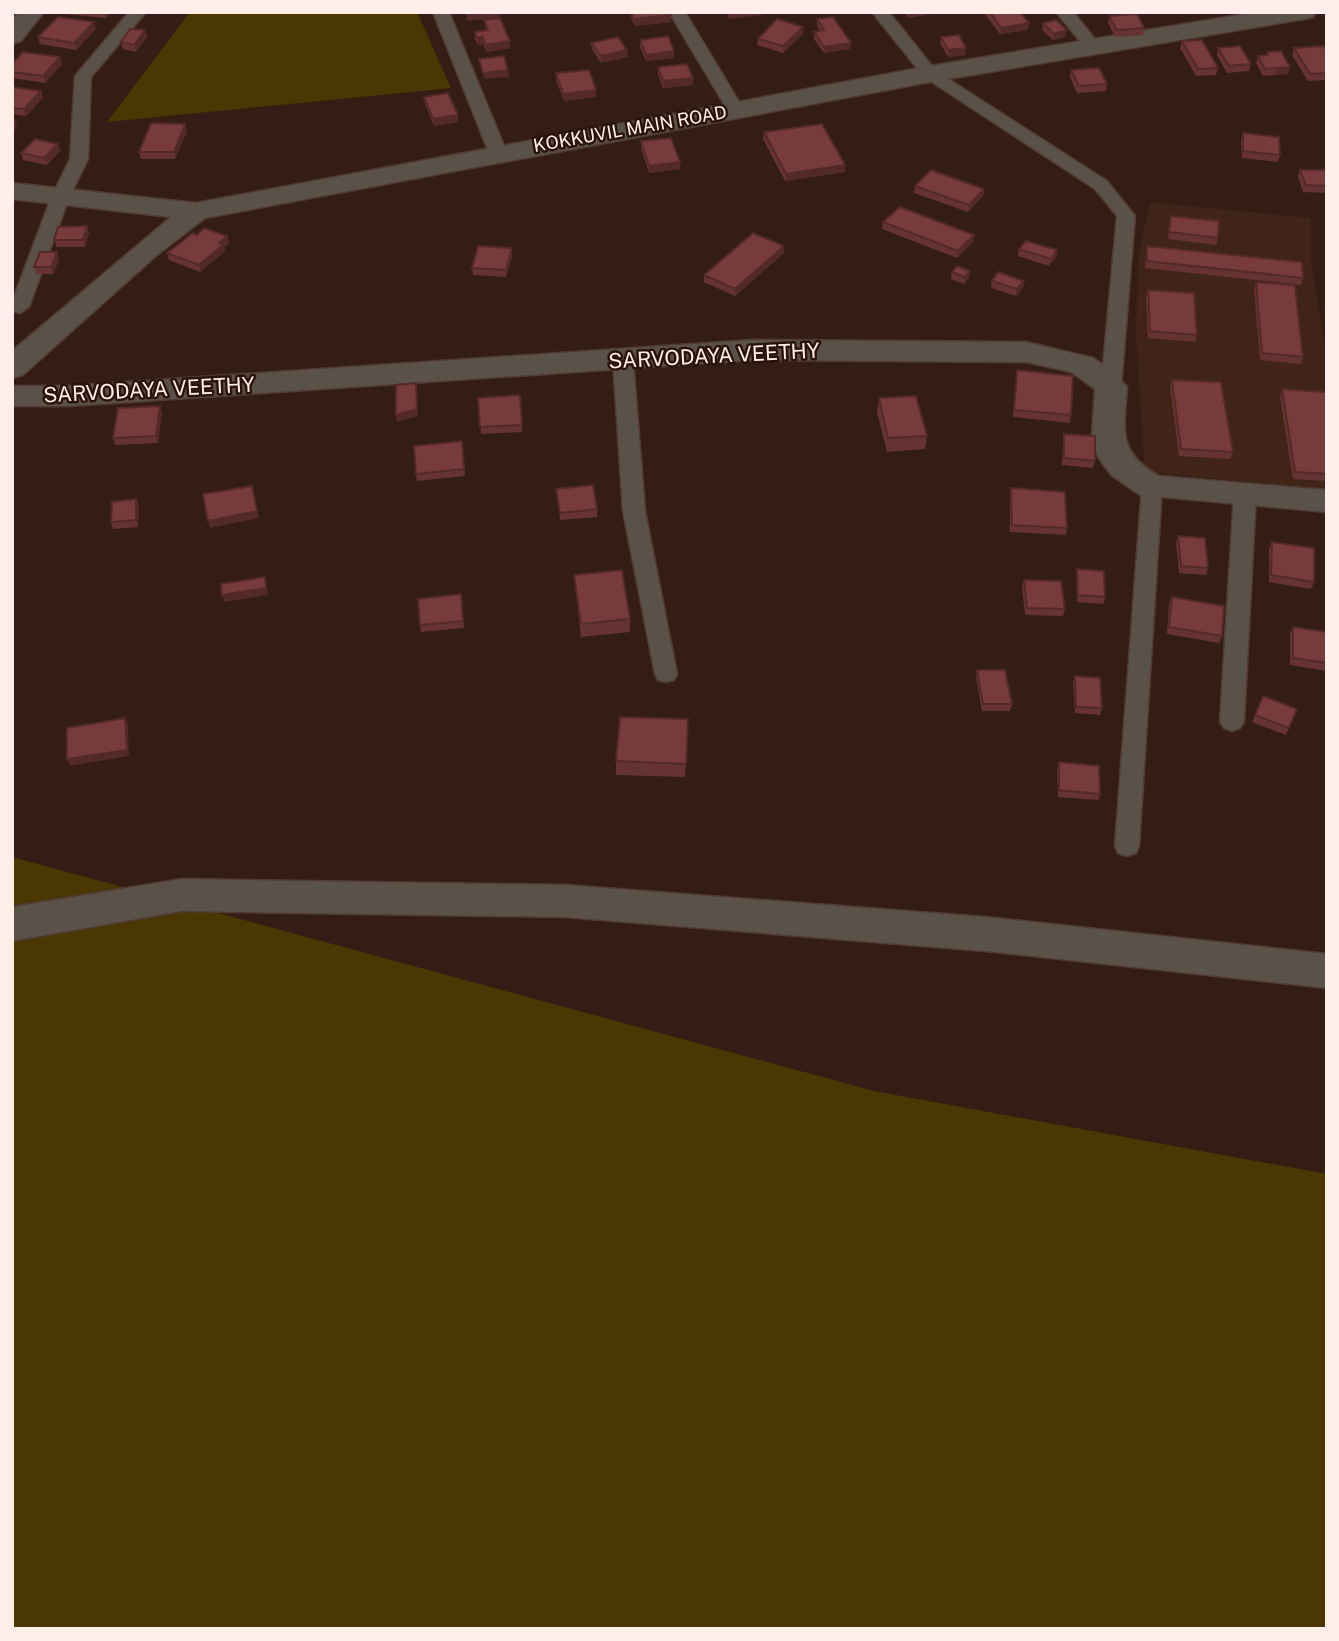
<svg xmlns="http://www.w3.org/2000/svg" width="1339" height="1641" font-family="'Public Sans',sans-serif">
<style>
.built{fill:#412418}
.green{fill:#4b3702}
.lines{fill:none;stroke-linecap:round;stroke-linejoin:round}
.lane-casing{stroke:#503a32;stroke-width:3}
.street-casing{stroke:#503a32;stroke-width:3}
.lane{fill:#5a5149;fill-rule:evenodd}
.street{fill:#5a5149;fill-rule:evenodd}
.wall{fill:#633}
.shaded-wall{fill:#532929}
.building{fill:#773b3b;stroke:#532929;stroke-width:2}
.labels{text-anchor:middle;stroke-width:5;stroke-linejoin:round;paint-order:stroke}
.far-street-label{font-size:18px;fill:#ffefe8;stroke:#29130b}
.street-label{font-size:21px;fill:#ffefe8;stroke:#29130b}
</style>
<rect width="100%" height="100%" fill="#331d14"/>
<!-- built -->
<path class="built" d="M1150 202 1311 218V261L1327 356V489L1145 472 1136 336 1138 258Z"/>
<!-- green -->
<g class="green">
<path d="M190 12H417L451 88 107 122Z"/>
<path d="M12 857 874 1091 1327 1174V1629H12Z"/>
</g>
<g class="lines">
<defs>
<g id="lane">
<path d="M129 12H146L91 77 88 159 69 198 29 307 20 313 13 311 12 302 51 198 70 159 75 76Z"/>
<path d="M433 12H449L507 153 504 157 498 158 489 153Z"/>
<path d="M669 12H685L744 110 742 114H730Z"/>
<path d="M872 12H889L936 71 1107 181 1135 216 1121 387 1118 391 1111 393 1101 387 1117 216 1095 189 924 77Z"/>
<path d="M1056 12H1073L1100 45V51H1088Z"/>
<path d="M623 354 633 360 645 511 677 674 674 680 666 682 658 680 655 674 623 511 613 360Z"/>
<path d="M1152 480 1162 487 1139 846 1136 853 1127 856 1118 853 1115 846 1142 487Z"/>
<path d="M1245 487 1256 494 1244 722 1240 728 1232 731 1224 728 1220 722 1234 494Z"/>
</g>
<g id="street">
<path d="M19 12H44L21 41 12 44V20Z"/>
<path d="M1257 12H1316L1313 17 1304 19 930 82 205 218 157 255 23 375 12 378V351L171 217 12 199V183L196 203 930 66Z"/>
<path d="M753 340 1026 342 1093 358 1112 370 1127 387C1124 431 1117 452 1159 476L1327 490V512L1140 495 1111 475 1098 457 1092 435 1095 389 1071 372 1026 362 753 360 68 406H12V386H68Z"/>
<path d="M182 879 565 885 985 917 1327 954V988L985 951 565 917 182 911 12 941V907Z"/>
</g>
</defs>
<!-- lane casing -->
<use href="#lane" class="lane-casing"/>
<!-- street casing -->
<use href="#street" class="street-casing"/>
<!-- lane -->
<use href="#lane" class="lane"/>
<!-- street -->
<use href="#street" class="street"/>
</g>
<!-- wall -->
<g class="wall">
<path d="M64 12H111L106 18 64 14Z"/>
<path d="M631 12H670L671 22 635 26 631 17Z"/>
<path d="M904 12H940L909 18Z"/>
<path d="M987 12H1020L1029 23 1027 30 1000 34 986 16Z"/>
<path d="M1109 16 1144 28 1143 35 1115 37 1108 23Z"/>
<path d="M817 19 850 49 824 53 814 39V32L820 31 817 26Z"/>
<path d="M484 20 510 41V48L487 52 483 44 478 45 475 39V32L486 30Z"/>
<path d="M1043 23 1065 37 1053 40 1042 30Z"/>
<path d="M803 27V34L783 53 757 45 758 39Z"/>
<path d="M96 29 76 50 40 44 38 37Z"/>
<path d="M145 30 147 37 136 52 123 49 121 42Z"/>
<path d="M941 37 965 55 948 57 940 43Z"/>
<path d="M640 40 674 51V58L646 61 640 47Z"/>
<path d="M1182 41 1218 68 1216 75 1196 76 1180 48Z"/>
<path d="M591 43 628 57 601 63 592 49Z"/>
<path d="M1218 48 1251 64 1249 71 1227 73 1217 55Z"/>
<path d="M1294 48 1327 50V80L1308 81 1292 55Z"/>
<path d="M1267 52 1290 67 1288 74 1263 76 1256 63 1258 56 1266 55Z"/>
<path d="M12 64H62L45 83 12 78Z"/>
<path d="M658 67 693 85 663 88 658 74Z"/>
<path d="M1071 70 1107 84 1106 91 1077 93 1070 77Z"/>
<path d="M556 73 596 90V97L564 101 556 80Z"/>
<path d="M12 87 41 91 43 98 26 116 12 114Z"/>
<path d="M424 97 458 115V122L434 126 425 104Z"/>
<path d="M187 131 175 159H141L139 152Z"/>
<path d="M764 132 845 165V172L785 181 763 139Z"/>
<path d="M1243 133 1280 155 1278 162 1242 158 1241 140Z"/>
<path d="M641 141 680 169 649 173 641 148Z"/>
<path d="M60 151 47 165 23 160 21 153Z"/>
<path d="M1300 170H1327V193L1303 192 1298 177Z"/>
<path d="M915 186 984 189 983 196 968 212 914 193Z"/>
<path d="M1171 216 1218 238 1216 245 1168 239Z"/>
<path d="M883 222 973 242 957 258 882 229Z"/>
<path d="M87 226 89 233 85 247H57L54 240Z"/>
<path d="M197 235 227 236 229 243 224 247 225 251 200 272 169 260 167 253Z"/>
<path d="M1147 246 1303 278 1301 285 1145 268 1146 253Z"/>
<path d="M1019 249 1057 250 1056 257 1049 266 1018 256Z"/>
<path d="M784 253 735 296 704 282V275Z"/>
<path d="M512 256 506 277 473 275 472 268Z"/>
<path d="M59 260 53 274H36L34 267Z"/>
<path d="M970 271 969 278 964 284 951 279 952 272Z"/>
<path d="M992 281H1024L1023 288 1016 296 991 288Z"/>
<path d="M1256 282 1303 357 1301 364 1260 360 1254 289Z"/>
<path d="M1148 290 1197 335 1195 342 1148 338 1146 297Z"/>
<path d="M1327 302V317L1324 309Z"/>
<path d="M1017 370 1071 415 1070 423 1013 417Z"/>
<path d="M1172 380 1233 452 1230 459 1179 456 1170 387Z"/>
<path d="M1282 389 1327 394V481L1293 479 1280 397Z"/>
<path d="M520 395 522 432 481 434 478 398Z"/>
<path d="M879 398 927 436 925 449 887 452 877 412Z"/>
<path d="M162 413 158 443 115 445 113 438Z"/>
<path d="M1064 434 1095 461 1093 468 1062 465 1063 441Z"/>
<path d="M462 441 465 476 417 481 416 474Z"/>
<path d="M1011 488 1067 528 1066 535 1010 532V495Z"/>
<path d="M556 489 597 509V517L560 520Z"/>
<path d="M139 506 138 527 113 529 111 522Z"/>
<path d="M1178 536 1208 568 1206 575 1179 573 1176 543Z"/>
<path d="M1272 542 1314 582 1311 589 1269 582V549Z"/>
<path d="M1077 569 1105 597 1104 604 1077 602 1076 576Z"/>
<path d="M574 575 630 619V632L581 637Z"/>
<path d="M1024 580 1065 609 1063 616 1025 615 1022 587Z"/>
<path d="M461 594 464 628 421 632 420 625Z"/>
<path d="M1172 597 1222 636 1219 643 1167 634 1169 604Z"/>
<path d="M1293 627 1327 632V671L1290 665V634Z"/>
<path d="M977 670 1012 704 1010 711H982L976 677Z"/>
<path d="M1075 676 1102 708 1100 715 1075 713 1073 683Z"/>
<path d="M1297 709 1286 735 1252 722 1255 715Z"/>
<path d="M688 732 685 777 616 775V761Z"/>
<path d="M1059 762 1100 794 1098 800 1058 797 1057 769Z"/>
</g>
<!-- shaded-wall -->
<g class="shaded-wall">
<path d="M104 12H111L106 18Z"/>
<path d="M484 12H500V17L467 21V15Z"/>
<path d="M728 12H762V15L728 19Z"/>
<path d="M910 12H940L909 18Z"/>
<path d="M671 15V22L635 26 634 19Z"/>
<path d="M94 22 96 29 76 50 74 43Z"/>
<path d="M1029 23 1027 30 1000 34 1001 28Z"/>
<path d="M803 27V34L783 53V46Z"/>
<path d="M145 30 147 37 136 52 134 45Z"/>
<path d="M1067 30 1065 37 1053 40 1054 34Z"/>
<path d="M482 37 483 44 478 45 477 38Z"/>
<path d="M510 41V48L487 52 486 45Z"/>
<path d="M851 43 850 49 824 53V47Z"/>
<path d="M966 48 965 55 948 57V50Z"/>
<path d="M627 50 628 57 601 63V56Z"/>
<path d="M674 51V58L646 61V55Z"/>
<path d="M60 57 62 64 45 83 43 76Z"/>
<path d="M1290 67 1288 74 1275 75 1277 68Z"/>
<path d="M508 70 509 77 484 79 483 73Z"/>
<path d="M693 78V85L663 88V81Z"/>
<path d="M596 90V97L564 101 563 94Z"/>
<path d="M41 91 43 98 26 116 24 109Z"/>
<path d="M458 115V122L434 126 433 119Z"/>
<path d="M15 119 17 126 12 135V124Z"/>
<path d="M185 124 187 131 175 159 174 152Z"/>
<path d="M58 144 60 151 47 165 44 158Z"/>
<path d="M680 162V169L649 173V166Z"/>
<path d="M845 165V172L785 181 786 174Z"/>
<path d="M984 189 983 196 968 212 969 205Z"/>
<path d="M87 226 89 233 85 247 83 240Z"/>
<path d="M974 235 973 242 957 258 958 251Z"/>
<path d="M227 236 229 243 224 247 225 251 200 272 199 265Z"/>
<path d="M784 246V253L735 296V289Z"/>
<path d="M512 248V256L506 277V270Z"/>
<path d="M1057 250 1056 257 1049 266 1051 259Z"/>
<path d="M57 252 59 260 53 274 51 267Z"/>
<path d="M970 271 969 278 964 284 965 277Z"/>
<path d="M1024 281 1023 288 1016 296 1017 289Z"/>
<path d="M416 383 418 416 397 422 396 415Z"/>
<path d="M160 406 162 413 158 443 156 436Z"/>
<path d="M252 486 259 518 210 528 208 521Z"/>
<path d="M136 499 139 506 138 527 136 520Z"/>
<path d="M265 577 268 595 224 602 222 595Z"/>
<path d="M125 718 128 725 129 756 70 766 67 759Z"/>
</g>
<!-- building -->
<g class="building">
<path d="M466 12H484L467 15Z"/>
<path d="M631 12H670L671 15 634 19Z"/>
<path d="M990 12H1020L1029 23 1001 28Z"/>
<path d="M1137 14 1144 28 1117 30 1109 16Z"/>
<path d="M58 17 94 22 74 43 38 37Z"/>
<path d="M833 17 851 43 824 47 814 32 824 30 817 19Z"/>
<path d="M500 18 510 41 486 45 482 37 477 38 475 32 488 30 484 20Z"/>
<path d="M777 19 803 27 783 46 758 39Z"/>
<path d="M1056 20 1067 30 1054 34 1043 23Z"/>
<path d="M130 29 145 30 134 45 121 42Z"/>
<path d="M959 35 966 48 948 50 941 37Z"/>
<path d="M668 36 674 51 646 55 640 40Z"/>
<path d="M618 37 627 50 601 56 591 43Z"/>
<path d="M1202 40 1218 68 1198 69 1182 41Z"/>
<path d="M1240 46 1251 64 1229 66 1218 48Z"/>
<path d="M1324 46 1327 50V73L1310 74 1294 48Z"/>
<path d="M1281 51 1290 67 1265 69 1258 56 1268 55 1267 52Z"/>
<path d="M23 52 60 57 43 76 12 72V64Z"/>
<path d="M504 56 508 70 483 73 479 59Z"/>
<path d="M687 64 693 78 663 81 658 67Z"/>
<path d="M1099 68 1107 84 1079 86 1071 70Z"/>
<path d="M589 70 596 90 563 94 556 73Z"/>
<path d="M12 87 41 91 24 109 12 108Z"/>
<path d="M448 93 458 115 433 119 424 97Z"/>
<path d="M151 123 185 124 174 152H139Z"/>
<path d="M822 124 845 165 786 174 764 132Z"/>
<path d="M1243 133 1279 137 1280 155 1243 151Z"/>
<path d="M671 138 680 162 649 166 641 141Z"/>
<path d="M35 139 58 144 44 158 21 153Z"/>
<path d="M931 170 984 189 969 205 915 186Z"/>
<path d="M1300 170H1327V186L1306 185Z"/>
<path d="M900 207 974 235 958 251 883 222Z"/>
<path d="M1171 216 1219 221 1218 238 1169 232Z"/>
<path d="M87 226 83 240H54L58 227Z"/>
<path d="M204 228 227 236 219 243 224 244 199 265 167 253 193 233 197 235Z"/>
<path d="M753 233 784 246 735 289 704 275Z"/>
<path d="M1026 241 1057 250 1051 259 1019 249Z"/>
<path d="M478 246 512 248 506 270 472 268Z"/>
<path d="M1147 246 1302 262 1303 278 1147 261Z"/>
<path d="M40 252H57L51 267H34Z"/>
<path d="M957 266 970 271 965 277 952 272Z"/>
<path d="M998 272 1024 281 1017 289 992 281Z"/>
<path d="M1256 282 1295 285 1303 357 1262 353Z"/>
<path d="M1148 290 1194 293 1197 335 1150 331Z"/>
<path d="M1017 370 1073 376 1071 415 1014 410Z"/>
<path d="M1172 380 1221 382 1233 452 1181 449Z"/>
<path d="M416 383 417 409 396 415V385Z"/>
<path d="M1282 389 1326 392 1327 474 1295 472Z"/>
<path d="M520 395 522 425 480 427 478 398Z"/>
<path d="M916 396 927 436 888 438 879 398Z"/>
<path d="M160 406 156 436 113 438 118 408Z"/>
<path d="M1064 434 1095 436V461L1064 458Z"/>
<path d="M462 441 464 469 416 474 414 446Z"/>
<path d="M593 485 597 509 560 513 556 489Z"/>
<path d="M252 486 257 511 208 521 203 494Z"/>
<path d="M1011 488 1065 492 1067 528 1012 525Z"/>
<path d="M136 499V520L111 522 112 502Z"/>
<path d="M1178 536 1205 538 1208 568 1181 566Z"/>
<path d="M1272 542 1314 548V582L1271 575Z"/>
<path d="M1077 569 1104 571 1105 597 1078 595Z"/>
<path d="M622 570 630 619 581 624 574 575Z"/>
<path d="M265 577 266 588 222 595 221 584Z"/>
<path d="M1024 580 1061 581 1065 609 1027 608Z"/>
<path d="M461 594 463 621 420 625 418 599Z"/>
<path d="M1172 597 1224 606 1222 636 1169 627Z"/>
<path d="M1293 627 1327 632V663L1293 658Z"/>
<path d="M977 670H1005L1012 704H983Z"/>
<path d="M1075 676 1100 678 1102 708 1076 707Z"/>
<path d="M1263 696 1297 709 1289 728 1255 715Z"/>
<path d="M620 717 688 719 686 764 616 761Z"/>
<path d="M125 718 127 750 67 759V728Z"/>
<path d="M1059 762 1099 766 1100 794 1059 790Z"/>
</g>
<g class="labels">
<!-- far-street labels -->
<g class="far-street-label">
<text transform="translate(630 129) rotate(-10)" y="6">KOKKUVIL MAIN ROAD</text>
</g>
<!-- street labels -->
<g class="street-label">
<text transform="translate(714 356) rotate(-3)" y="7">SARVODAYA VEETHY</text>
<text transform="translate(149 390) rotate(-3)" y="7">SARVODAYA VEETHY</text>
</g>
</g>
<!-- border -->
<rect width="1339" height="1641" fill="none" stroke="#ffefe8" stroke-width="28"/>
</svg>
